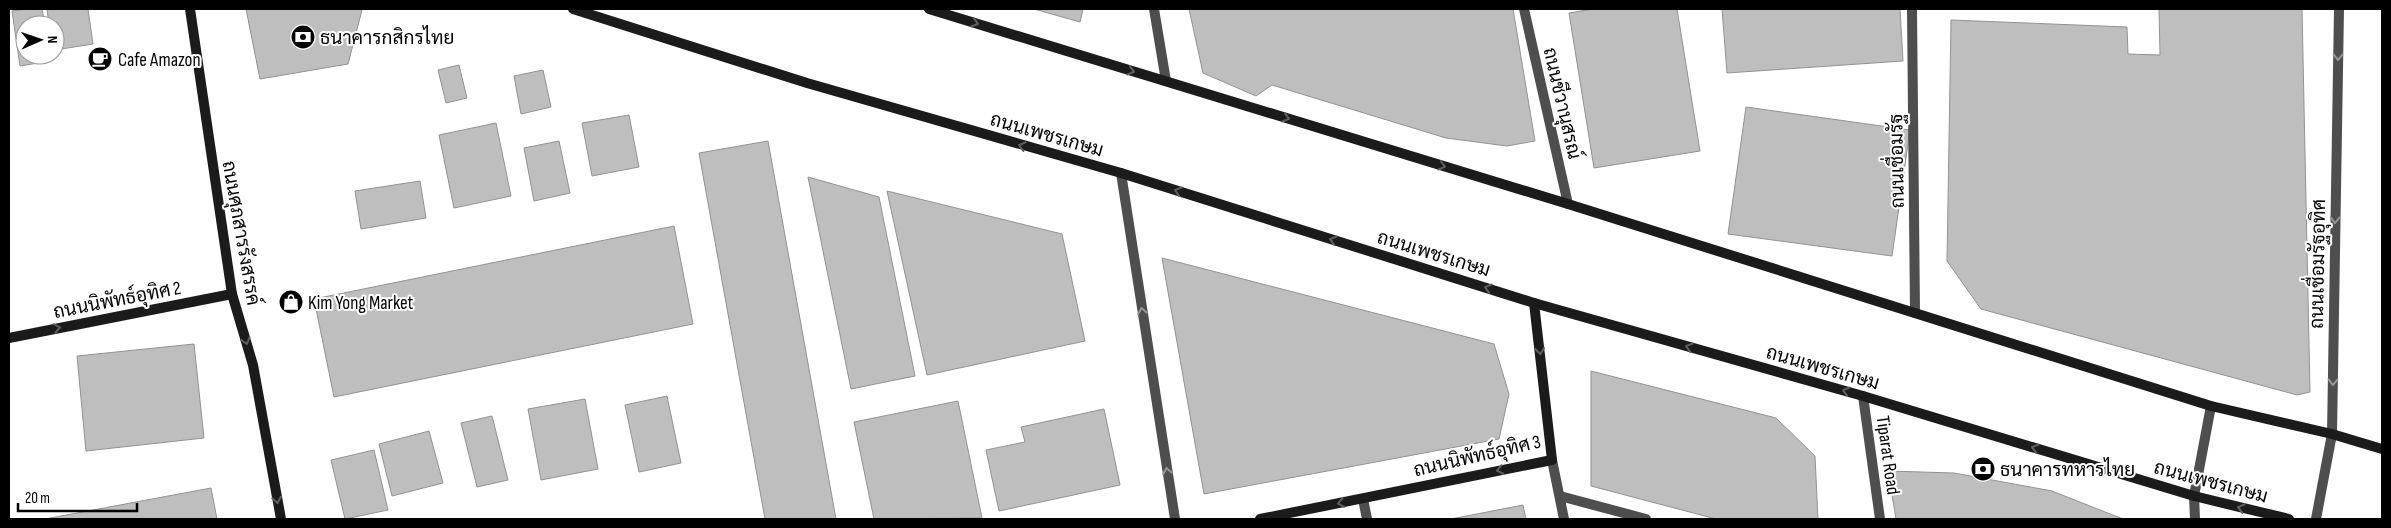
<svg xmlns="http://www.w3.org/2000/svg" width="2391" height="528" font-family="'Sofia Sans Condensed',Sarabun,sans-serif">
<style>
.building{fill:#bebebe;stroke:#929292}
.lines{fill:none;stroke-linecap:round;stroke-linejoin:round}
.street{stroke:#4e4e4e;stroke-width:10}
.secondary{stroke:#1b1b1b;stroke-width:10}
.oneway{stroke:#5f5f5f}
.oneway2{stroke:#959595}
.labels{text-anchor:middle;stroke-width:4;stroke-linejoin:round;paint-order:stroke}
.poi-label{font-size:19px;fill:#000;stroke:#fff;text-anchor:start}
.street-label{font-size:19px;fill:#000;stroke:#fff}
</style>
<rect width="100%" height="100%" fill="#fff"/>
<!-- building -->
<g class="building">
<path d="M28 9H42L45 25H25V55H49L50 61 20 66 12 11Z"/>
<path d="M47 9H88L93 44 55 50V25H49Z"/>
<path d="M246 9H358L362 10 348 64 260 79Z"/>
<path d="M1034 9H1083L1080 22Z"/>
<path d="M1189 9H1513L1535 141 1507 146 1446 138 1272 85 1256 96 1203 73Z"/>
<path d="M1593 9H1677L1700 151 1594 168 1569 13Z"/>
<path d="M1722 9H1900L1903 61 1727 73Z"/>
<path d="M2159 9H2302L2310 392 2297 395 1981 309 1947 261 1951 20 2127 27 2128 54 2160 55Z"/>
<path d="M459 65 467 98 446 103 438 70Z"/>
<path d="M543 70 551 107 521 114 514 76Z"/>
<path d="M1746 107 1910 130 1892 256 1728 234Z"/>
<path d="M629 115 639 167 592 176 582 123Z"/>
<path d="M496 123 511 196 454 208 439 135Z"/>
<path d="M559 141 570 193 534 201 524 148Z"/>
<path d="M768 141 836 519H765L699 153Z"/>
<path d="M808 177 879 197 915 376 851 389Z"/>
<path d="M420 181 426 218 361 229 355 191Z"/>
<path d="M887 191 1062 234 1085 341 927 375Z"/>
<path d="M674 226 693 324 334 397 314 299Z"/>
<path d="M1162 258 1494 344 1509 394 1499 439 1204 494Z"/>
<path d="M194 344 204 438 86 451 77 356Z"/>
<path d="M1591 371 1776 418 1815 456 1818 519H1716L1591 486Z"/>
<path d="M667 396 681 463 639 472 625 405Z"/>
<path d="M585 399 598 469 541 480 528 409Z"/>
<path d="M958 401 982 518 874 519 854 422Z"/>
<path d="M1104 409 1120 485 999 511 986 450 1025 442 1021 427Z"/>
<path d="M492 416 508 480 477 487 461 423Z"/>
<path d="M429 431 443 483 392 496 379 444Z"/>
<path d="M374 450 388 510 345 519 331 460Z"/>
<path d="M1888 471 1954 473 2052 491 2123 519H1896Z"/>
<path d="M211 488 217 519H45Z"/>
<path d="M1523 505 1526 519H1451Z"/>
</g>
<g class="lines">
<!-- street -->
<g class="street">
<path d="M1154 9 1166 81"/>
<path d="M1524 9 1568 204"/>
<path d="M1912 9 1915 313"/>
<path d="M1121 173 1175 519"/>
<path d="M1863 396 1880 519"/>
<path d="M1552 460 1564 519"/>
<path d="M1560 496 1646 519"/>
<path d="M1363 499 1367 519"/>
<path d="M2195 519 2194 496 2211 406"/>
<path d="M2316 519 2332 434 2339 9"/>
</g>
<!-- secondary -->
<g class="secondary">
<path d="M190 9 232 294 253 365 281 519"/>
<path d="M573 9 807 83 1121 173 1534 303 1863 396 2194 496 2289 519"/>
<path d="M929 9 1568 204 2211 406 2332 434 2382 449"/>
<path d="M9 338 232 294"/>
<path d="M1260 519 1552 460 1534 303"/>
</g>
</g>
<!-- one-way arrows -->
<defs><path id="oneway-chevron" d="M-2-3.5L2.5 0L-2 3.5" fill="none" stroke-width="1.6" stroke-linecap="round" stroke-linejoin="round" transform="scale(1.25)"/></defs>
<g class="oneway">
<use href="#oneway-chevron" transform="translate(975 23) rotate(17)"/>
<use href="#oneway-chevron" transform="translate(1131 71) rotate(17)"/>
<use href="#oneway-chevron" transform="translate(1286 118) rotate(17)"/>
<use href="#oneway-chevron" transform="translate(1022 146) rotate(-166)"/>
<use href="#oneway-chevron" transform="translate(1442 166) rotate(17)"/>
<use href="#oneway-chevron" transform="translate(1178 191) rotate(-163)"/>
<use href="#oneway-chevron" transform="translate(1333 240) rotate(-163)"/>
<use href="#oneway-chevron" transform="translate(1488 288) rotate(-163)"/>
<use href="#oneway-chevron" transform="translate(57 328) rotate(-11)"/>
<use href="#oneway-chevron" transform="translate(246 341) rotate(73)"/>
<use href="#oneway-chevron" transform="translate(1689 347) rotate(-164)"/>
<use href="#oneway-chevron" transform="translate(1540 351) rotate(83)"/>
<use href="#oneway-chevron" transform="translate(1846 391) rotate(-164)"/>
<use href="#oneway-chevron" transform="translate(2035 448) rotate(-163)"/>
<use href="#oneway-chevron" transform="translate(1500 470) rotate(168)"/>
<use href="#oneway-chevron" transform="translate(277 500) rotate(80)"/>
<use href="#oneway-chevron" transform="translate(1341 503) rotate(169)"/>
<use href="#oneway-chevron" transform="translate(2241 508) rotate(-166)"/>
</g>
<g class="oneway2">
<use href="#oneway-chevron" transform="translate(2338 57) rotate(91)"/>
<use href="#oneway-chevron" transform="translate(2335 220) rotate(91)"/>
<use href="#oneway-chevron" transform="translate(1142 311) rotate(-99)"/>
<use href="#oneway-chevron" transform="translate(2333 382) rotate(91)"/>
<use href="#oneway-chevron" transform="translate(1167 471) rotate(-99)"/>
</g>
<!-- icons -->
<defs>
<symbol id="bank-disc" viewBox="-11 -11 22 22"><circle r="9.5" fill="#000" stroke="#fff"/><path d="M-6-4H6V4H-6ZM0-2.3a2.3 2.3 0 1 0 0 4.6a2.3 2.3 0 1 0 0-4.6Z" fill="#fff"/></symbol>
<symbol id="cafe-disc" viewBox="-11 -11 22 22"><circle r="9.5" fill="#000" stroke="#fff"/><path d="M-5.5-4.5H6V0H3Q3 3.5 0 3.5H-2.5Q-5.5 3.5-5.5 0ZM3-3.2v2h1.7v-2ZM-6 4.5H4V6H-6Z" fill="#fff"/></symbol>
<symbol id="shop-disc" viewBox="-11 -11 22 22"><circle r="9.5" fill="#000" stroke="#fff"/><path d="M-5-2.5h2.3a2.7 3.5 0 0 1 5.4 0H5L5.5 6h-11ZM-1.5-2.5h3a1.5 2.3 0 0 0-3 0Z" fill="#fff"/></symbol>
</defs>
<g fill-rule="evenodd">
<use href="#bank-disc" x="289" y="23" width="28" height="28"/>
<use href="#cafe-disc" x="86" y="45" width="28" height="28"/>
<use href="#shop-disc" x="277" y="288" width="28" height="28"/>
<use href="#bank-disc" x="1969" y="455" width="28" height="28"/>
</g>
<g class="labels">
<!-- poi labels -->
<g class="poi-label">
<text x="320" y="44">ธนาคารกสิกรไทย</text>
<text x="118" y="66">Cafe Amazon</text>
<text x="308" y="309">Kim Yong Market</text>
<text x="2000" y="476">ธนาคารทหารไทย</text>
</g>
<!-- street labels -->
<g class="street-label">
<text transform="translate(1563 103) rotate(77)" y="7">ถนนชีวานุสรณ์</text>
<text transform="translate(1047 134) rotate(16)" y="7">ถนนเพชรเกษม</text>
<text transform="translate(1896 161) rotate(-91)" y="7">ถนนเชื่อมรัฐ</text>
<text transform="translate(242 233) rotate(80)" y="7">ถนนศุภสารรังสรรค์</text>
<text transform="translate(1434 253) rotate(17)" y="7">ถนนเพชรเกษม</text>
<text transform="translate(2317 264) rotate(-89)" y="7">ถนนเชื่อมรัฐอุทิศ</text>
<text transform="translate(117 299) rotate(-11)" y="7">ถนนนิพัทธ์อุทิศ 2</text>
<text transform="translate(1823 367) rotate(16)" y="7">ถนนเพชรเกษม</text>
<text transform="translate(1477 455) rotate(-13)" y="7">ถนนนิพัทธ์อุทิศ 3</text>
<text transform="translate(1889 455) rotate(82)" y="7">Tiparat Road</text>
<text transform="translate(2211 481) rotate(15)" y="7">ถนนเพชรเกษม</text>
</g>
</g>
<!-- border -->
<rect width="2391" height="528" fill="none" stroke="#000000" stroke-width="20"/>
<!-- north arrow -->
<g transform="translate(40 40) rotate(88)"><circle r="24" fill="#ffffff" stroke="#999999"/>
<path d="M0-4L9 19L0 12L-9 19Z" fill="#000000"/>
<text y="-8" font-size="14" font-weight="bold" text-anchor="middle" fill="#000000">N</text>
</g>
<!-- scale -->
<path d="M18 503v8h119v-8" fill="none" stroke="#000000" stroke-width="2.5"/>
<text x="25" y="503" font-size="15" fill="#000000" stroke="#ffffff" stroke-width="4" paint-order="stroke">20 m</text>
</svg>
